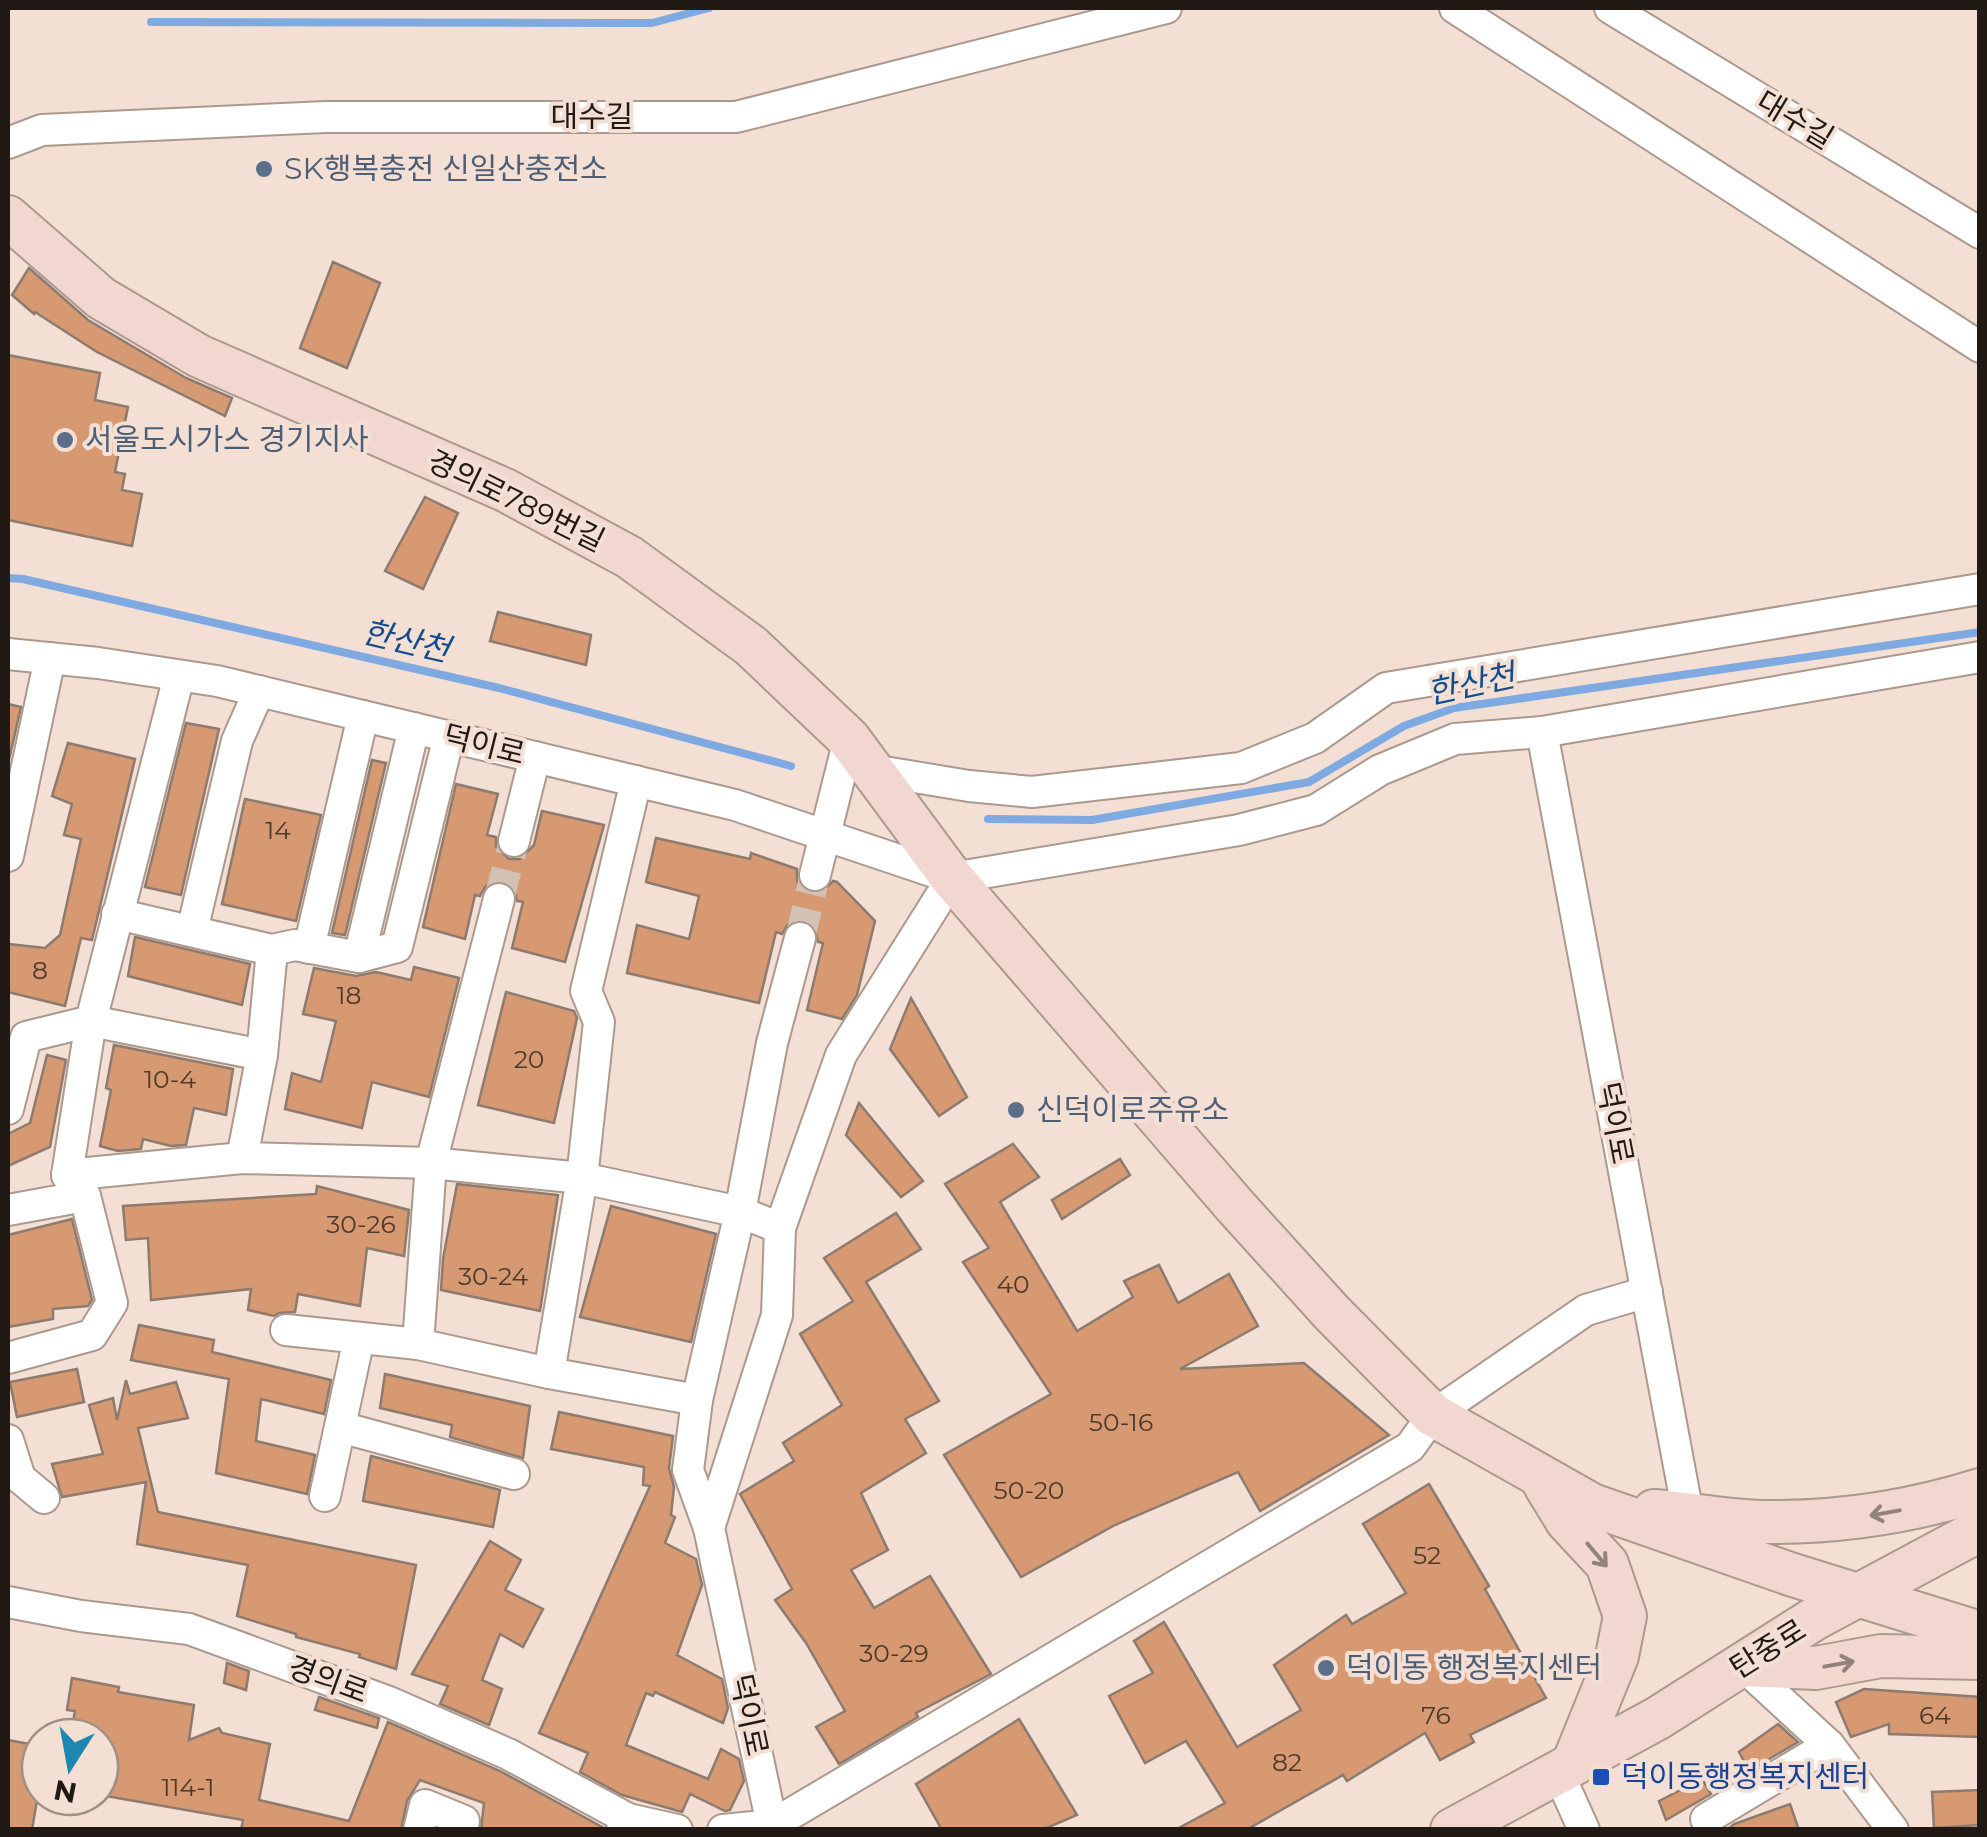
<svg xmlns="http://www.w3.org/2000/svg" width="1987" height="1837" font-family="Montserrat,'Noto Sans KR',sans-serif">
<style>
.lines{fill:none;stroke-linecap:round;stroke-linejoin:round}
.stream{stroke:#7faae1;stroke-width:8}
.building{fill:#d69971;stroke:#8d7b70;stroke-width:2.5}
.minor-tunnel{stroke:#d3c1b6;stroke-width:30;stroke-dasharray:30 15;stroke-linecap:butt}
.minor-casing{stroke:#ac998e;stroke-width:34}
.secondary-casing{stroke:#ac998e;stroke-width:46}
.minor{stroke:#fff;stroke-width:30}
.secondary{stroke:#f1d7d0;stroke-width:42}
.oneway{stroke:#93827b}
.service-dot{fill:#5c6f8a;stroke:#f3dfd3;stroke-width:4}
.transit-dot{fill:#1a4fb4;stroke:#f3dfd3;stroke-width:4}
.labels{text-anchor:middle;stroke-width:8;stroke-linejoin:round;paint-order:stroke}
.number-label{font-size:25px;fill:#4e392b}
.street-label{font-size:30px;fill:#201914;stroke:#f3dfd3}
.service-label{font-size:30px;fill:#4e5e75;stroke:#f3dfd3;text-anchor:start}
.transit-label{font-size:30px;fill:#164399;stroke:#f3dfd3;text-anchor:start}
.water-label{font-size:32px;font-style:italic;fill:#124c8d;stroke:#f3dfd3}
</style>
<rect width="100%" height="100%" fill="#f3dfd3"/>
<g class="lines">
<!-- stream -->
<g class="stream">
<path d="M151 22 652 23 709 8"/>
<path d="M8 578 23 579 499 688 791 766"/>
<path d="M988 819 1092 820 1309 782 1404 726 1454 708 1980 632"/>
</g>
</g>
<!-- building -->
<g class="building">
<path d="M333 262 380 283 347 368 300 348Z"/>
<path d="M29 268 88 320 186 378 232 398 225 416 97 352 35 312 34 314 12 295Z"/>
<path d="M8 355 100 373 95 400 128 407 115 472 125 474 122 490 142 494 132 546 8 520Z"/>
<path d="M425 497 458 513 423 589 385 571Z"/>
<path d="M498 612 591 635 586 665 490 641Z"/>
<path d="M8 704 21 707 8 764Z"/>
<path d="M186 723 219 729 181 895 145 887Z"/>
<path d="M68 743 135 759 92 940 81 938 65 1006 8 992V944L45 948 60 935 81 839 64 835 72 804 52 796Z"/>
<path d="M372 760 386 763 345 935 332 933Z"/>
<path d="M456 784 498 794 487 835 496 837V847L509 859H520L534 845 542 811 604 825 565 962 512 948 523 902 517 901 513 886 503 881H493L485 887 480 896 475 895 465 939 423 927Z"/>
<path d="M245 799 321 815 296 921 222 904Z"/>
<path d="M656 838 750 859 751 853 797 869V881L811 893H821L833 881 837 882 875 921 857 995 842 1019 807 1010 823 943 818 942 814 926 804 920 788 924 782 934 776 932 759 1003 627 973 637 925 689 939 699 896 646 882Z"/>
<path d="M135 937 250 964 242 1005 128 976Z"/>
<path d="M414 967 459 978 429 1097 372 1082 362 1128 285 1109 292 1073 321 1082 336 1021 303 1014 314 968 356 976 376 972 411 980Z"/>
<path d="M506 992 574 1011 577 1018 554 1123 478 1105Z"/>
<path d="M911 998 967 1097 939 1116 890 1049Z"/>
<path d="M114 1045 233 1069 226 1115 194 1108 186 1145 171 1146 143 1139 141 1149 118 1151 100 1146 111 1090 106 1088Z"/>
<path d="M47 1055 66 1060 50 1147 8 1166V1134L30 1123Z"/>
<path d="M859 1103 923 1181 901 1197 846 1135Z"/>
<path d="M1013 1144 1039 1177 1000 1202 1077 1331 1133 1297 1124 1281 1159 1265 1178 1303 1229 1274 1258 1326 1180 1369 1304 1363 1389 1435 1260 1511 1238 1472 1115 1525 1021 1577 944 1455 1051 1394 963 1262 989 1248 945 1184Z"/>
<path d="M1120 1159 1130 1175 1062 1219 1052 1200Z"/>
<path d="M457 1184 558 1195 540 1311 441 1290 443 1259Z"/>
<path d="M317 1186 409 1210 404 1256 367 1248 360 1306 298 1294 295 1312 279 1313 274 1316 248 1310 251 1289 151 1300 148 1238 126 1240 123 1206 316 1194Z"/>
<path d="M611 1206 716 1234 691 1342 580 1317Z"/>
<path d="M896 1213 921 1249 866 1282 939 1401 905 1419 926 1453 861 1493 888 1550 851 1570 874 1608 930 1576 991 1674 916 1713 918 1717 839 1764 816 1727 845 1711 806 1643 775 1600 792 1589 740 1494 794 1461 783 1443 842 1405 800 1334 853 1301 824 1258Z"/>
<path d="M72 1219 92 1300 88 1306 53 1309V1319L8 1327V1235Z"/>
<path d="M139 1325 214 1340 212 1352 331 1380 324 1414 261 1399 256 1441 315 1455 307 1494 216 1473 229 1379 131 1360Z"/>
<path d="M77 1369 84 1402 17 1417 10 1382Z"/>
<path d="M385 1374 530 1406 523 1458 450 1437 452 1425 380 1408Z"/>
<path d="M126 1380 130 1394 176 1382 188 1418 138 1428 158 1512 416 1565 396 1669 359 1657 360 1654 296 1637V1634L237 1616 248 1565 137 1544 146 1482 62 1497 52 1464 103 1454 89 1405 113 1398 117 1420Z"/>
<path d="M559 1412 673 1436 669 1468 674 1487 671 1515 675 1517 665 1543 696 1559 702 1585 677 1655 722 1679 728 1708 723 1723 655 1692 653 1696 646 1693 626 1745 708 1779 721 1749 739 1759 744 1781 730 1810 725 1811 690 1794 682 1812 622 1795 580 1772 588 1753 539 1733 650 1486 643 1485 644 1467 551 1449Z"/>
<path d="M371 1456 500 1490 493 1527 363 1501Z"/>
<path d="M1429 1484 1489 1586 1485 1589 1546 1698 1470 1735 1474 1742 1440 1760 1425 1733 1347 1781 1343 1775 1246 1830H1175L1225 1803 1186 1741 1145 1763 1109 1696 1153 1673 1134 1641 1164 1622 1237 1747 1301 1710 1274 1665 1346 1615 1352 1624 1406 1593 1363 1524Z"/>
<path d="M490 1541 521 1560 505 1590 543 1609 523 1647 500 1634 482 1680 502 1689 489 1725 440 1704 448 1686 412 1674Z"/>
<path d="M227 1663 249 1671 246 1690 224 1683Z"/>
<path d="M72 1678 119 1687 118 1692 194 1705 189 1740 219 1728 222 1733 270 1744 259 1800 349 1821 388 1722 500 1771 604 1828 481 1830 484 1803 420 1780 407 1801 401 1830H241L243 1820 100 1795V1737H70L75 1711 67 1710Z"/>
<path d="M1864 1689 1980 1697V1737L1889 1734V1724L1851 1737 1836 1702Z"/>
<path d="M319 1697 379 1718 377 1728 315 1710Z"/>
<path d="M1019 1719 1077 1815 1042 1830H942L916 1784Z"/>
<path d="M1778 1724 1798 1742 1749 1771 1739 1752Z"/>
<path d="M8 1740 40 1746V1782L32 1830H8Z"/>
<path d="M1702 1779 1711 1794 1666 1820 1659 1801Z"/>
<path d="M1980 1790V1825L1934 1828 1932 1792Z"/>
<path d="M1790 1804 1799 1830H1727L1734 1824Z"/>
</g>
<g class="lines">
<!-- minor-tunnel -->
<g class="minor-tunnel">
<path d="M499 899 514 841"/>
<path d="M800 938 815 875"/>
</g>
<defs>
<g id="minor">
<path d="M1455 8 1980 347"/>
<path d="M1610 8 1980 233"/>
<path d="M8 143 42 130 326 117H736L1166 8"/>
<path d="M8 654 98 663 217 681 363 716 735 805 952 878 1239 830 1316 810 1380 770 1455 739 1542 732 1980 657"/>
<path d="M1542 732 1688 1514"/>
<path d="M872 770 969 786 1032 792 1241 768 1315 738 1386 688 1980 589"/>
<path d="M514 841 535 757"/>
<path d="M8 856 50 658"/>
<path d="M815 875 849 739"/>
<path d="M117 914 272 950 295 945 359 957 397 947 449 736"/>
<path d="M192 931 237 741 259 691"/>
<path d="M309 948 363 716"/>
<path d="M359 957 414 728"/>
<path d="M8 1109 26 1037 91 1021 262 1055"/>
<path d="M242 1158 262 1055 272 950"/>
<path d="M67 1175 242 1158 431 1163 582 1178 740 1212 780 1228"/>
<path d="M8 1210 85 1196"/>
<path d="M286 1330 418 1344 549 1373 697 1400"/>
<path d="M418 1344 431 1163 499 899"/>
<path d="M8 1358 92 1335 112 1303 85 1196 67 1175 91 1021 179 676"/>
<path d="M549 1373 582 1178 599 1022 586 991 636 781"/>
<path d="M340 1427 514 1474"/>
<path d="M8 1440 20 1478 44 1498"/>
<path d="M325 1496 359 1338"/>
<path d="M709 1528 688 1470 697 1400 740 1212 772 1043 800 938"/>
<path d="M8 1602 81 1616 189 1629 389 1702 508 1754 628 1819"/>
<path d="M1742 1665 1829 1745 1893 1830"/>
<path d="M1558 1772 1584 1830"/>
<path d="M1706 1819 1829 1745"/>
<path d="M772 1825 1410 1447 1433 1415 1586 1310 1647 1292"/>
<path d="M772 1825 709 1528 777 1315 780 1228 841 1055 952 878"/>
<path d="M419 1830 425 1805 464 1821 462 1830"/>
<path d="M622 1830 628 1819 677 1830"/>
<path d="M723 1830 772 1825 780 1830"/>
</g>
<g id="secondary">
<path d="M8 217 101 298 199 356 505 490 629 557 751 646 849 739 952 878 1236 1207 1332 1313 1433 1415 1592 1505 1793 1575 1980 1633"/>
<path d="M1545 1485 1567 1521 1607 1564 1625 1616 1617 1656 1573 1764"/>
<path d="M1654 1511C1690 1514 1727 1521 1763 1522 1837 1523 1910 1512 1980 1490"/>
<path d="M1742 1665 1816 1668 1881 1656 1980 1658"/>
<path d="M1452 1830 1658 1718 1814 1619 1980 1530"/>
</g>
</defs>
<!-- minor casing -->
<use href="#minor" class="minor-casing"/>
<!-- secondary casing -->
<use href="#secondary" class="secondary-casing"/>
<!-- minor -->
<use href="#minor" class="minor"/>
<!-- secondary -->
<use href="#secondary" class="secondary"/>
</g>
<!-- one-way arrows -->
<defs><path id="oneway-shaft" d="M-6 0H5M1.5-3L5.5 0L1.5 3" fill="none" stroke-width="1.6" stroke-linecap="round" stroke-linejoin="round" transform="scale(2.5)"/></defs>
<g class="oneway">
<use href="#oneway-shaft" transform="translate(1885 1513) rotate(170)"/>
<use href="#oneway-shaft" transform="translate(1597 1555) rotate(50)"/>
<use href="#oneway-shaft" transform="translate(1839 1664) rotate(-10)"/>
</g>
<!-- markers -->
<g class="service-dot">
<circle cx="264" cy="169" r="10"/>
<circle cx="65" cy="440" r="10"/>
<circle cx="1016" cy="1110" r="10"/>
<circle cx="1326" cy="1668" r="10"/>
</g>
<rect class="transit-dot" x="1591" y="1767" width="20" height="20" rx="5"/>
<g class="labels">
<!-- number labels -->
<g class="number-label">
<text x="278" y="839">14</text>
<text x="40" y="979">8</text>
<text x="349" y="1004">18</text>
<text x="529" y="1068">20</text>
<text x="170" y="1088">10-4</text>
<text x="361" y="1233">30-26</text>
<text x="493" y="1285">30-24</text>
<text x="1013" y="1293">40</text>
<text x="1121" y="1431">50-16</text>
<text x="1029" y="1499">50-20</text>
<text x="1427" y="1564">52</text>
<text x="894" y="1662">30-29</text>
<text x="1436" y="1724">76</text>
<text x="1935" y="1724">64</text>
<text x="1287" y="1771">82</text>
<text x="188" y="1796">114-1</text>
</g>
<!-- street labels -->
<g class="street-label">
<text x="592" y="127">대수길</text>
<text transform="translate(1795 120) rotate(31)" y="10">대수길</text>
<text transform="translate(516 501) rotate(26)" y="10">경의로789번길</text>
<text transform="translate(484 745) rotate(14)" y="10">덕이로</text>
<text transform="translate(1615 1123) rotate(79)" y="10">덕이로</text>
<text transform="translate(1768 1649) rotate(-32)" y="10">탄중로</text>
<text transform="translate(328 1680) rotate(20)" y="10">경의로</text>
<text transform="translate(749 1715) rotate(78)" y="10">덕이로</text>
</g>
<!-- service labels -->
<g class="service-label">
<text x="284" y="179">SK행복충전 신일산충전소</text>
<text x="85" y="450">서울도시가스 경기지사</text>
<text x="1036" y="1120">신덕이로주유소</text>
<text x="1346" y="1678">덕이동 행정복지센터</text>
</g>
<!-- transit labels -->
<g class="transit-label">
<text x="1621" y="1787">덕이동행정복지센터</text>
</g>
<!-- water labels -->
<g class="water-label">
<text transform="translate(406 641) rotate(13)" y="11">한산천</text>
<text transform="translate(1471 684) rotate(-12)" y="11">한산천</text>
</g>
</g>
<!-- border -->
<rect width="1987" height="1837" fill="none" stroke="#201914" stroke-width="20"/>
<!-- north arrow -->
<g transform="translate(70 1767) rotate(191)"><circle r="48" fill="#f3dfd3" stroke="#9f9087" stroke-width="2.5"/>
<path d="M0-8L18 38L0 25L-18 38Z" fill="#1e87af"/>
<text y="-15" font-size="28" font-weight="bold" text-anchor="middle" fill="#201914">N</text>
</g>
</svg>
